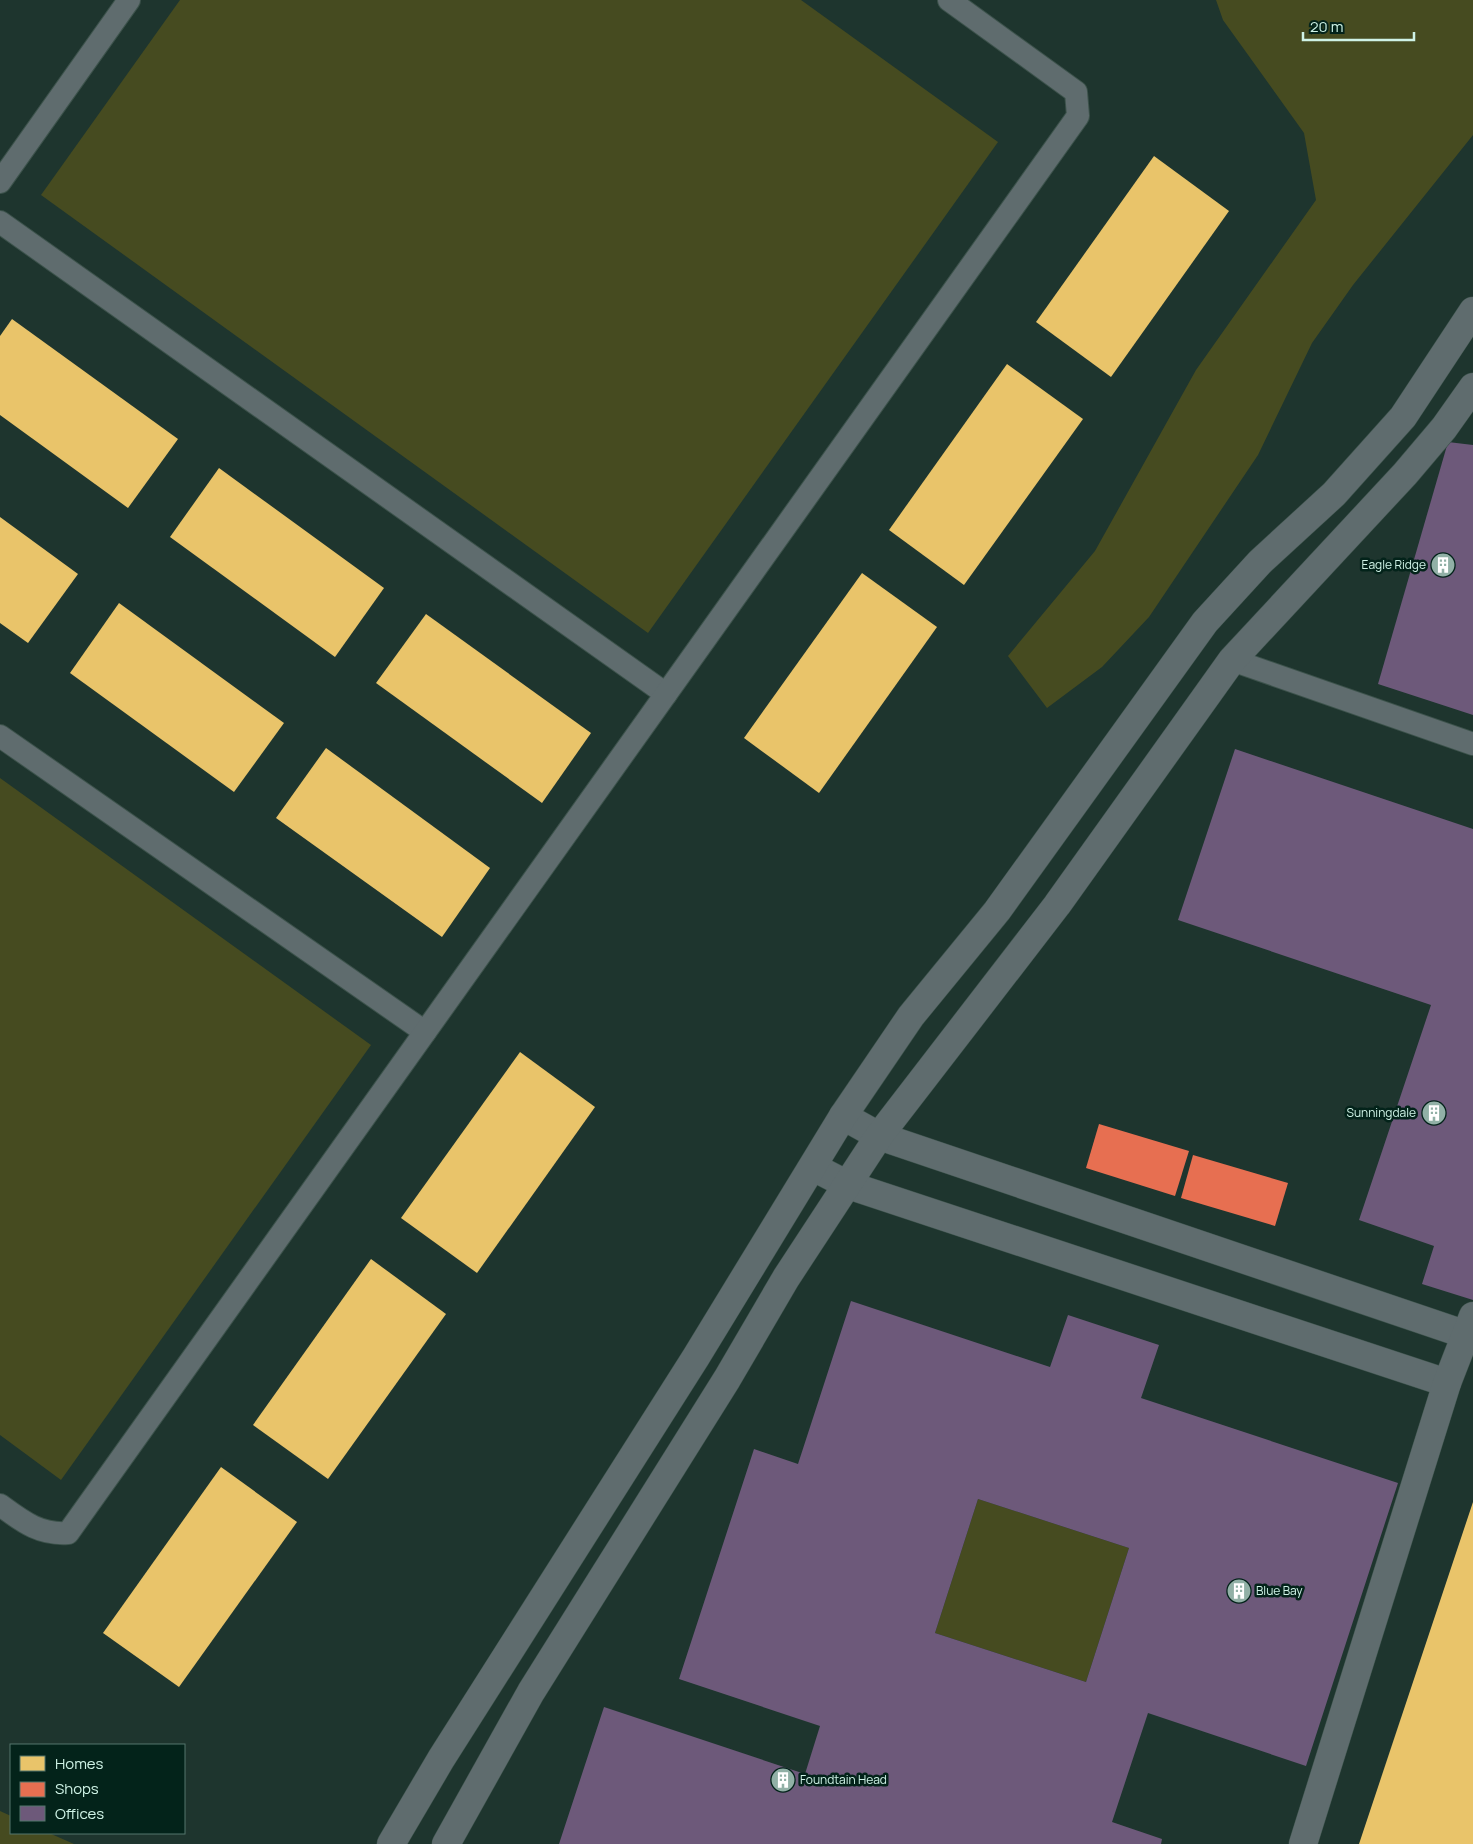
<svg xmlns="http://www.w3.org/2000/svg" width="1473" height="1844" font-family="Manrope,sans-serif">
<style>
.green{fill:#464b20}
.homes{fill:#e9c46a}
.shops{fill:#e76f51}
.offices{fill:#6d597a;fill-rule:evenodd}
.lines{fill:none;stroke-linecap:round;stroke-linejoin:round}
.service-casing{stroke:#3c524b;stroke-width:24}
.minor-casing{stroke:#3c524b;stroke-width:29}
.service{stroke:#5f6c6e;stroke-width:22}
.minor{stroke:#5f6c6e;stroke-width:28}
.labels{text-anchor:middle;stroke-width:5;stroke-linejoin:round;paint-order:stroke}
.poi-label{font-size:12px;fill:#cff3e6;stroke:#03231a;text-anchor:end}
</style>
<rect width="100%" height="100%" fill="#1e352e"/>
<!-- green -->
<g class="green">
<path d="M180 0H801L998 142 648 633 41 195Z"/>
<path d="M1216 0H1473V135L1353 285 1312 343 1258 455 1149 617 1102 667 1047 708 1008 656 1095 551 1196 370 1316 200 1304 133 1223 20Z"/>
<path d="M0 778 371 1045 61 1480 0 1435Z"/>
<path d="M978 1499 1129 1548 1086 1682 935 1633Z"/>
<path d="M0 1811 11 1816V1833H49L74 1844H0Z"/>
</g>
<!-- homes -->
<g class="homes">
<path d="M1154 156 1229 211 1111 377 1036 322Z"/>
<path d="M12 319 178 439 128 508 0 415V336Z"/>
<path d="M1007 364 1083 419 964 585 889 530Z"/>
<path d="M219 468 384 588 335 657 170 537Z"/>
<path d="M0 517 78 574 28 643 0 623Z"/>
<path d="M862 573 937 627 819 793 744 738Z"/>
<path d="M119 603 284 723 234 792 70 673Z"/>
<path d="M426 614 591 733 542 803 376 683Z"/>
<path d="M326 748 490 868 442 937 276 818Z"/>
<path d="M520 1052 595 1107 477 1273 401 1218Z"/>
<path d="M371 1259 446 1314 328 1479 253 1425Z"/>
<path d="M221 1467 297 1522 179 1687 103 1633Z"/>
<path d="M1473 1502V1844H1359Z"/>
</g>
<!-- shops -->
<g class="shops">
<path d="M1099 1124 1189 1151 1175 1196 1086 1168Z"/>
<path d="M1193 1155 1288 1183 1275 1226 1181 1198Z"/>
</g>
<!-- offices -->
<g class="offices">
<path d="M1448 442 1473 445V715L1378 684Z"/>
<path d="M1235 749 1473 829V1300L1422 1284 1434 1246 1359 1220 1431 1005 1178 920Z"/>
<path d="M851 1301 1050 1367 1068 1315 1159 1345 1141 1398 1398 1483 1306 1766 1148 1713 1112 1822 1162 1839 1161 1844H559L604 1707 805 1774 820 1726 679 1679 754 1449 798 1464ZM978 1499 1129 1548 1086 1682 935 1633Z"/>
</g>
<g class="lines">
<defs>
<g id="service">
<path d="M0 182 129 0"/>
<path d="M0 222 666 694"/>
<path d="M1232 660 1473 744"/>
<path d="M0 736 425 1032"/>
<path d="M0 1505C22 1521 39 1535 68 1533L1078 116 1076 92 949 0"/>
</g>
<g id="minor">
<path d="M843 1116 879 1136 1464 1334"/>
<path d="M813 1167 848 1185 1447 1383"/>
<path d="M391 1844 441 1759 696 1357 843 1116 911 1016 997 911 1205 622 1260 562 1334 494 1403 417 1473 311"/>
<path d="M446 1844 531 1692 727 1379 786 1278 879 1136 1057 905 1232 660 1405 474 1444 428 1473 387"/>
<path d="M1303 1844 1447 1383 1473 1316"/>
</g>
</defs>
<!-- service casing -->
<use href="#service" class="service-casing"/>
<!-- minor casing -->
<use href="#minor" class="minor-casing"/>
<!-- service -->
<use href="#service" class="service"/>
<!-- minor -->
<use href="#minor" class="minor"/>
</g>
<!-- icons -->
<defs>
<symbol id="building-disc" viewBox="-11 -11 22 22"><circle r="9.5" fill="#91b0a6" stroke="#03231a"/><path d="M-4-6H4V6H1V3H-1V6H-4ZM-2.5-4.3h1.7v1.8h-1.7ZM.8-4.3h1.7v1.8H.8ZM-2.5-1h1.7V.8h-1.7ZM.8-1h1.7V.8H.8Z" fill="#fff"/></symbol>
</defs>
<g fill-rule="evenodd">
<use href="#building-disc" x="1429" y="551" width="28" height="28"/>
<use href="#building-disc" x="1420" y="1099" width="28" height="28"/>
<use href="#building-disc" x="1225" y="1577" width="28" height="28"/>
<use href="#building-disc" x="769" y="1766" width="28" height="28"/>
</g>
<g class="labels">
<!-- poi labels -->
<g class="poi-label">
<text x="1426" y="569">Eagle Ridge</text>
<text x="1416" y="1117">Sunningdale</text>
<text x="1256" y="1595" text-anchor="start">Blue Bay</text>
<text x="800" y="1784" text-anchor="start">Foundtain Head</text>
</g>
</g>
<!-- legend -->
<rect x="10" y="1744" width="175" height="90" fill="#03231a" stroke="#55766c"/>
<rect x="20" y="1756" width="25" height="15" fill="#e9c46a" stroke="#55766c"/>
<text x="55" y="1769" font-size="15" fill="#cff3e6">Homes</text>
<rect x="20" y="1782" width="25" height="15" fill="#e76f51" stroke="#55766c"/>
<text x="55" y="1794" font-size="15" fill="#cff3e6">Shops</text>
<rect x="20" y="1806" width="25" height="15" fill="#6d597a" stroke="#55766c"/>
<text x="55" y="1819" font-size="15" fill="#cff3e6">Offices</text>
<!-- scale -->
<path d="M1303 32v8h111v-8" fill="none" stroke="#cff3e6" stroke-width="2.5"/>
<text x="1310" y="32" font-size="15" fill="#cff3e6" stroke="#03231a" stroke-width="4" paint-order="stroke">20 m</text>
</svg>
